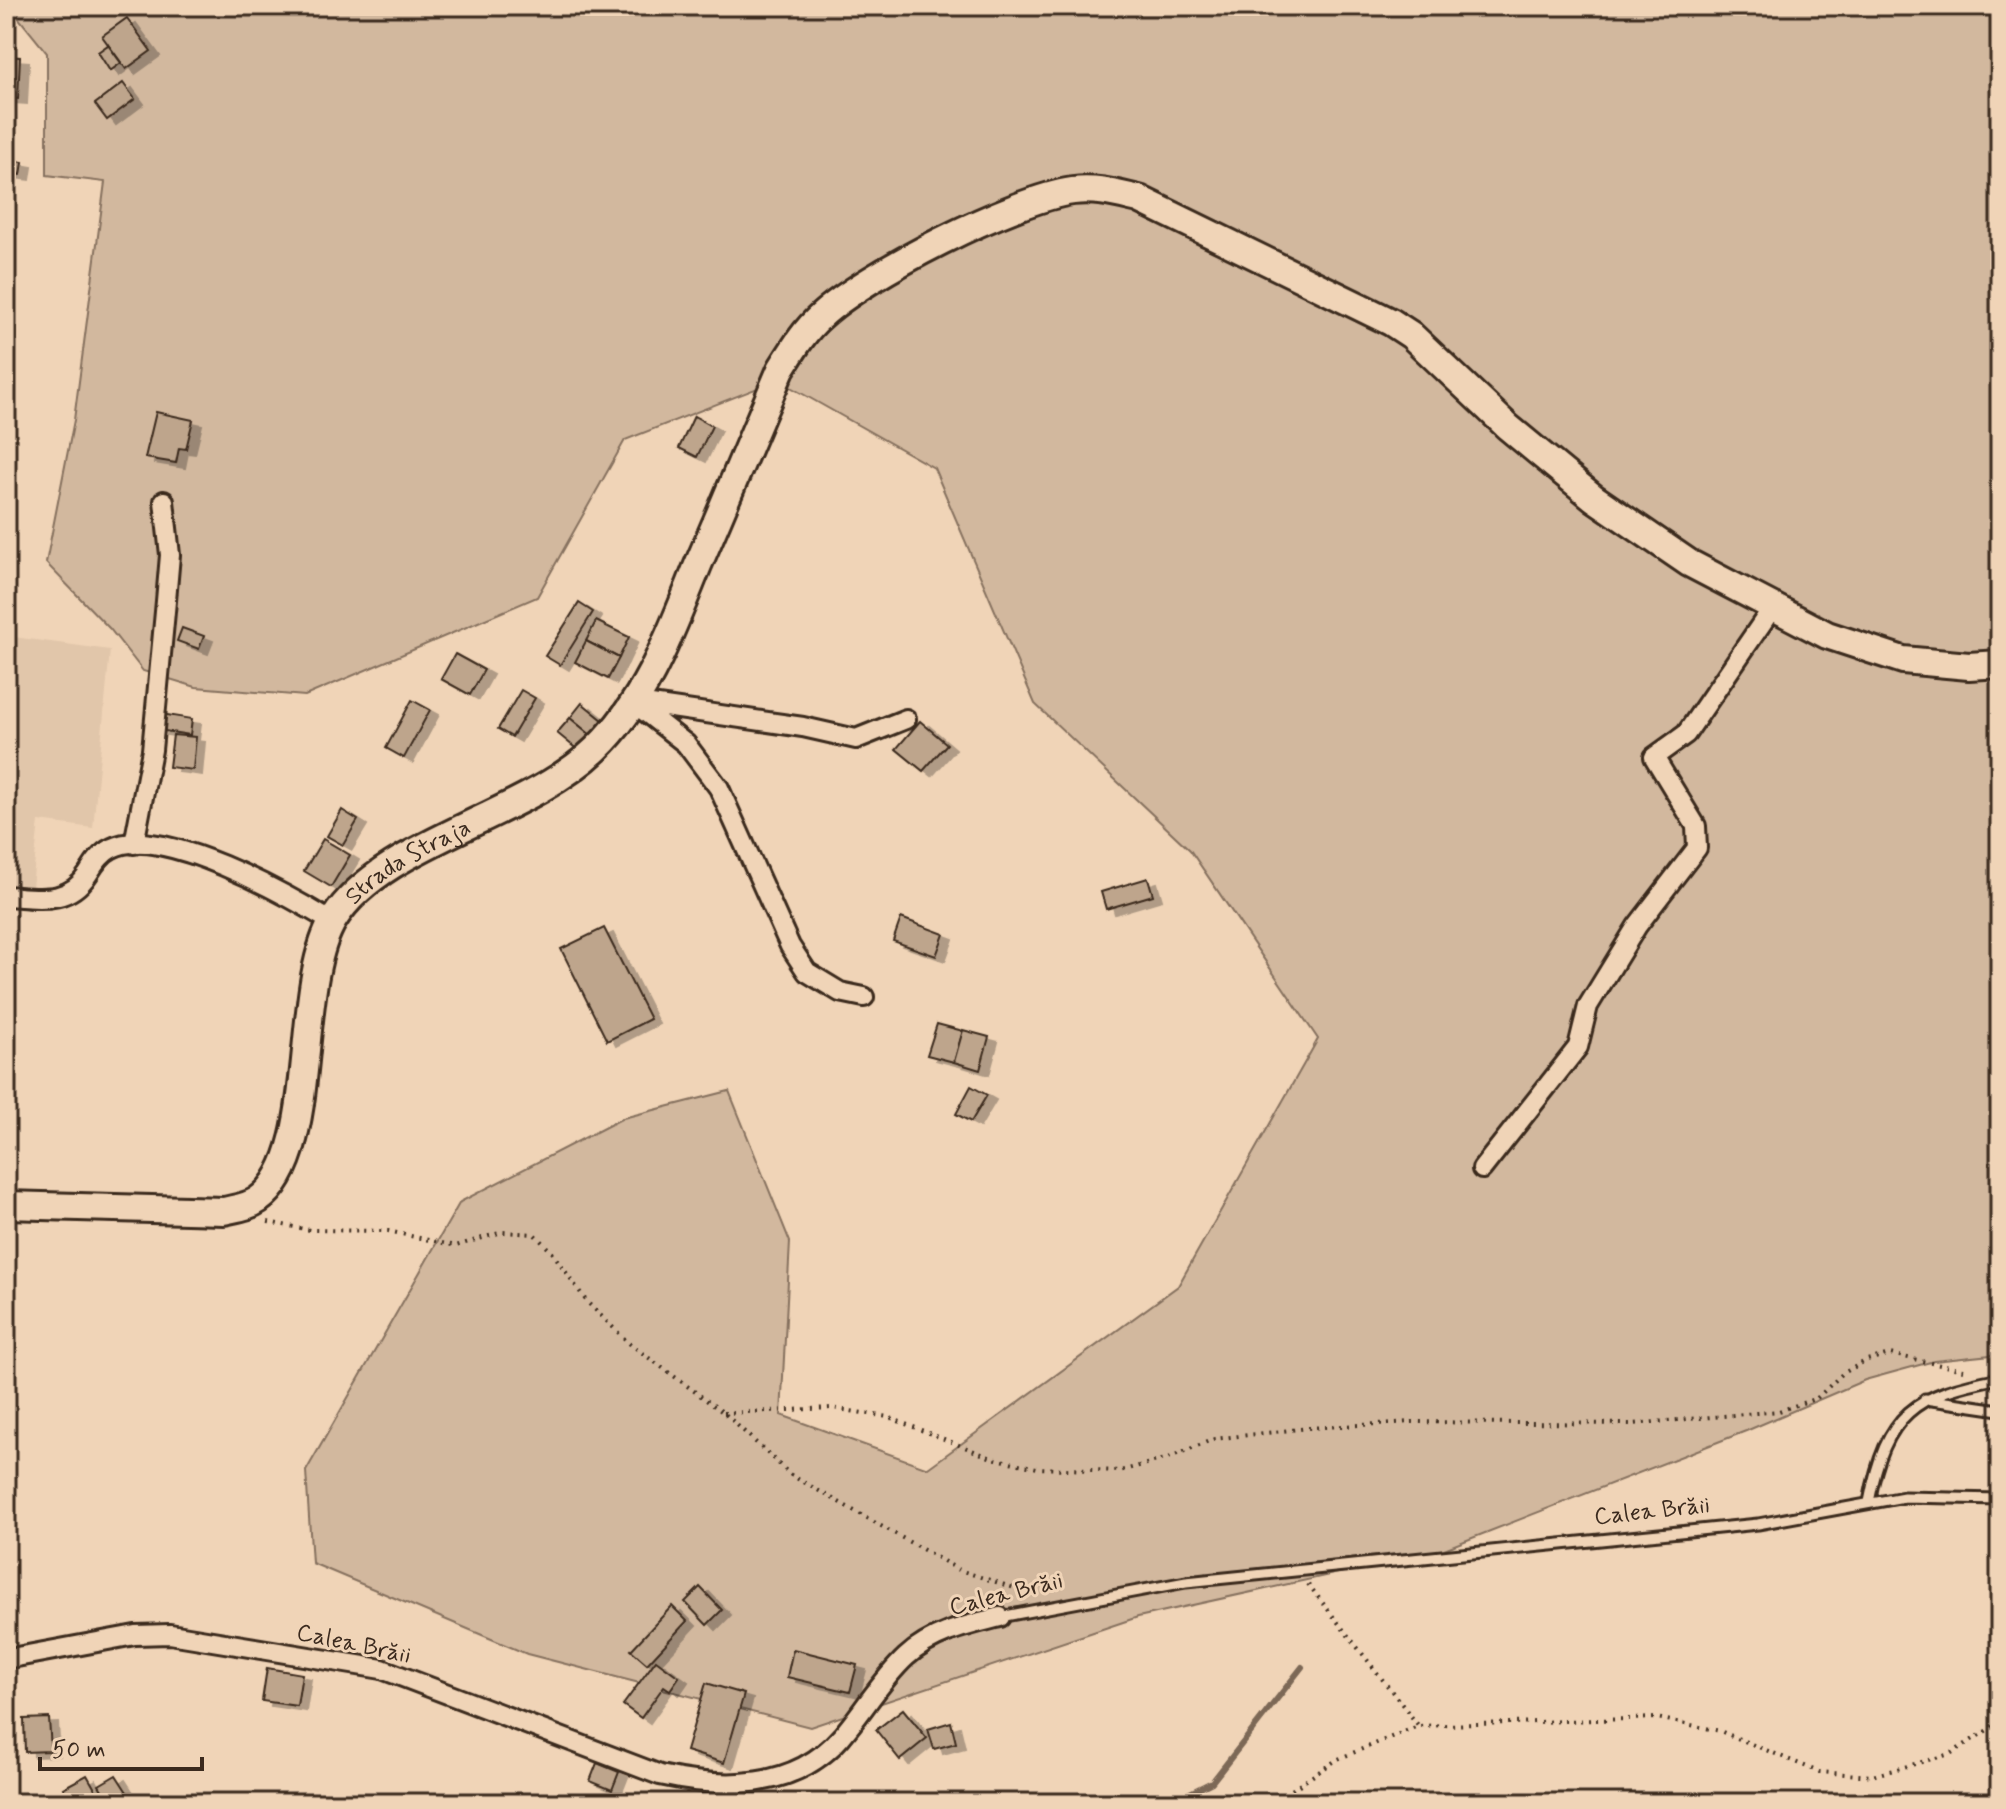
<svg xmlns="http://www.w3.org/2000/svg" width="2006" height="1809" font-family="Mynerve,sans-serif">
<style>
.built{fill:#e1c6aa}
.green{fill:#d2b89e;stroke:#86715e;stroke-width:2}
.lines{fill:none;stroke-linecap:round;stroke-linejoin:round}
.stream{stroke:#7c6856;stroke-width:6}
.building{fill:#bea58c;stroke:#3b2a1e;stroke-width:2;filter:url(#shadow)}
.service-casing{stroke:#3b2a1e;stroke-width:15}
.minor-casing{stroke:#3b2a1e;stroke-width:24}
.secondary-casing{stroke:#3b2a1e;stroke-width:32}
.path{stroke:#3b2a1e;stroke-width:4;stroke-dasharray:2 6;stroke-linecap:butt}
.service{stroke:#f0d4b7;stroke-width:9}
.minor{stroke:#f0d4b7;stroke-width:18}
.secondary{stroke:#f0d4b7;stroke-width:26}
.labels{text-anchor:middle;stroke-width:6;stroke-linejoin:round;paint-order:stroke}
.street-label{font-size:24px;fill:#3b2a1e;stroke:#f0d4b7}
</style>
<defs>
<filter id="shadow"><feDropShadow dx="9" dy="5" stdDeviation="0" flood-color="#0004"/></filter>
</defs>
<rect width="100%" height="100%" fill="#f0d4b7"/>
<filter id="ink" filterUnits="userSpaceOnUse"><feTurbulence type="fractalNoise" baseFrequency=".0125" numOctaves="2"/><feDisplacementMap in="SourceGraphic" scale="16" xChannelSelector="R" yChannelSelector="G"/><feConvolveMatrix kernelMatrix="1 2 1 2 8 2 1 2 1" color-interpolation-filters="sRGB"/></filter>
<g filter="url(#ink)">
<!-- built -->
<path class="built" d="M6 636 110 650 93 828 39 821 32 887 6 884Z"/>
<!-- green -->
<path class="green" d="M9 6H2000V1354L1934 1361 1865 1380 1746 1431 1439 1551 1138 1617 810 1727 527 1654 312 1563 306 1471 460 1202 623 1118 729 1091 790 1242 781 1415 928 1468 1178 1286 1318 1039 1190 850 1035 704 934 468 778 380 625 440 537 597 305 696 196 687 143 671 110 629 46 563 74 420 105 182 47 175V53Z"/>
<g class="lines">
<!-- stream -->
<path class="stream" d="M1170 1803 1212 1782 1302 1667"/>
</g>
<!-- building -->
<g class="building">
<path d="M127 18 151 51 126 69 102 36Z"/>
<path d="M108 45 121 63 110 71 98 52Z"/>
<path d="M6 56 20 57 18 99 6 98Z"/>
<path d="M123 83 135 99 107 120 95 104Z"/>
<path d="M6 159 23 162 21 175 6 173Z"/>
<path d="M156 412 193 420 186 449 179 448 176 463 145 458Z"/>
<path d="M694 416 712 426 697 457 679 448Z"/>
<path d="M579 603 593 612 560 665 545 656Z"/>
<path d="M596 621 629 637 619 658 586 641Z"/>
<path d="M182 628 204 636 199 649 177 641Z"/>
<path d="M586 641 619 658 608 679 575 662Z"/>
<path d="M455 654 484 670 470 695 441 679Z"/>
<path d="M521 690 535 698 512 737 498 729Z"/>
<path d="M412 700 430 710 404 758 386 748Z"/>
<path d="M582 703 604 721 592 736 570 718Z"/>
<path d="M161 714 192 719 190 735 158 730Z"/>
<path d="M570 718 592 736 579 751 557 733Z"/>
<path d="M920 721 947 744 923 771 896 749Z"/>
<path d="M173 735 196 737 193 770 169 767Z"/>
<path d="M342 810 358 820 343 845 327 836Z"/>
<path d="M323 839 350 855 331 887 304 871Z"/>
<path d="M1148 878 1153 895 1106 909 1101 892Z"/>
<path d="M901 918 944 934 936 956 893 941Z"/>
<path d="M604 928 650 1019 607 1041 561 949Z"/>
<path d="M937 1024 963 1031 954 1062 927 1055Z"/>
<path d="M963 1030 989 1037 980 1070 954 1062Z"/>
<path d="M971 1086 987 1095 971 1122 956 1114Z"/>
<path d="M700 1587 722 1610 707 1625 685 1602Z"/>
<path d="M672 1606 687 1621 647 1664 631 1650Z"/>
<path d="M793 1649 857 1665 850 1692 787 1677Z"/>
<path d="M656 1660 679 1677 670 1690 664 1686 641 1718 623 1705Z"/>
<path d="M267 1668 302 1674 297 1706 262 1701Z"/>
<path d="M706 1683 744 1694 724 1763 686 1751Z"/>
<path d="M903 1709 927 1738 900 1760 876 1730Z"/>
<path d="M49 1718 51 1751 25 1752 24 1719Z"/>
<path d="M951 1722 956 1743 934 1749 928 1729Z"/>
<path d="M597 1763 619 1772 612 1790 590 1781Z"/>
<path d="M87 1775 99 1796 85 1803H71L63 1788Z"/>
<path d="M116 1775 134 1803 108 1800 99 1785Z"/>
<path d="M558 1794 588 1803H555Z"/>
<path d="M622 1795 642 1803H618Z"/>
</g>
<g class="lines">
<defs>
<g id="service">
<path d="M1925 1399 2000 1410"/>
<path d="M1869 1502C1886 1413 1914 1394 2000 1378"/>
<path d="M1000 1617 1186 1582 1758 1524 1904 1497 2000 1499"/>
</g>
<g id="minor">
<path d="M634 703 686 744 719 788 790 946 807 972 840 992 864 997"/>
<path d="M637 703 803 727 856 739 906 719"/>
<path d="M134 844 152 750 166 601 170 555 164 501"/>
<path d="M6 896C38 898 68 905 88 874 94 864 101 853 112 848 160 823 289 896 332 922"/>
<path d="M1482 1169 1578 1047 1588 1006 1637 926 1697 848 1696 826 1654 757 1686 734 1773 607"/>
<path d="M6 1659 135 1635 170 1634 382 1669 660 1775C723 1789 794 1791 841 1737 863 1712 881 1680 906 1657 932 1633 968 1625 1000 1617"/>
</g>
<g id="secondary">
<path id="s1" d="M6 1205 224 1211C236 1208 248 1207 258 1200 322 1155 292 987 334 919 382 842 526 817 596 749 647 700 672 629 698 565 726 500 753 435 781 369 793 350 804 331 821 316 865 275 1013 199 1073 191 1096 188 1117 194 1139 199L1391 322 1411 335 1508 427 1594 498 1689 563 1827 635 1903 660 1969 666 2000 664"/>
</g>
</defs>
<!-- service casing -->
<use href="#service" class="service-casing"/>
<!-- minor casing -->
<use href="#minor" class="minor-casing"/>
<!-- secondary casing -->
<use href="#secondary" class="secondary-casing"/>
<!-- path -->
<g class="path">
<path d="M268 1222 310 1230 388 1231 456 1246 502 1232 534 1234 552 1252 587 1302 630 1344 724 1413 791 1475 959 1570 1036 1595"/>
<path d="M724 1413 832 1408 888 1417 992 1458 1037 1468 1120 1471 1165 1459 1214 1439 1308 1428 1412 1422 1633 1424 1779 1411 1817 1398 1842 1374 1867 1360 1890 1354 1963 1370"/>
<path d="M1308 1584 1418 1725"/>
<path d="M1272 1803 1338 1759 1418 1726 1657 1718 1720 1731 1819 1772 1872 1776 1950 1754 2000 1722"/>
</g>
<!-- service -->
<use href="#service" class="service"/>
<!-- minor -->
<use href="#minor" class="minor"/>
<!-- secondary -->
<use href="#secondary" class="secondary"/>
</g>
</g>
<g class="labels">
<!-- street labels -->
<g class="street-label">
<text dy="8" stroke="none"><textPath href="#s1" startOffset="646">Strada Straja</textPath></text>
<text transform="translate(1652 1510) rotate(-6)" y="8">Calea Brăii</text>
<text transform="translate(1006 1593) rotate(-14)" y="8">Calea Brăii</text>
<text transform="translate(354 1643) rotate(12)" y="8">Calea Brăii</text>
</g>
</g>
<!-- margin -->
<rect width="2006" height="1809" fill="none" stroke="#f0d4b7" stroke-width="32"/>
<rect x="16" y="16" width="1974" height="1777" fill="none" stroke="#3b2a1e" stroke-width="3" filter="url(#ink)"/>
<!-- scale -->
<path d="M40 1757v12h162v-12" fill="none" stroke="#3b2a1e" stroke-width="4"/>
<text x="52" y="1757" font-size="24" fill="#3b2a1e" stroke="#f0d4b7" stroke-width="6" paint-order="stroke">50 m</text>
</svg>
